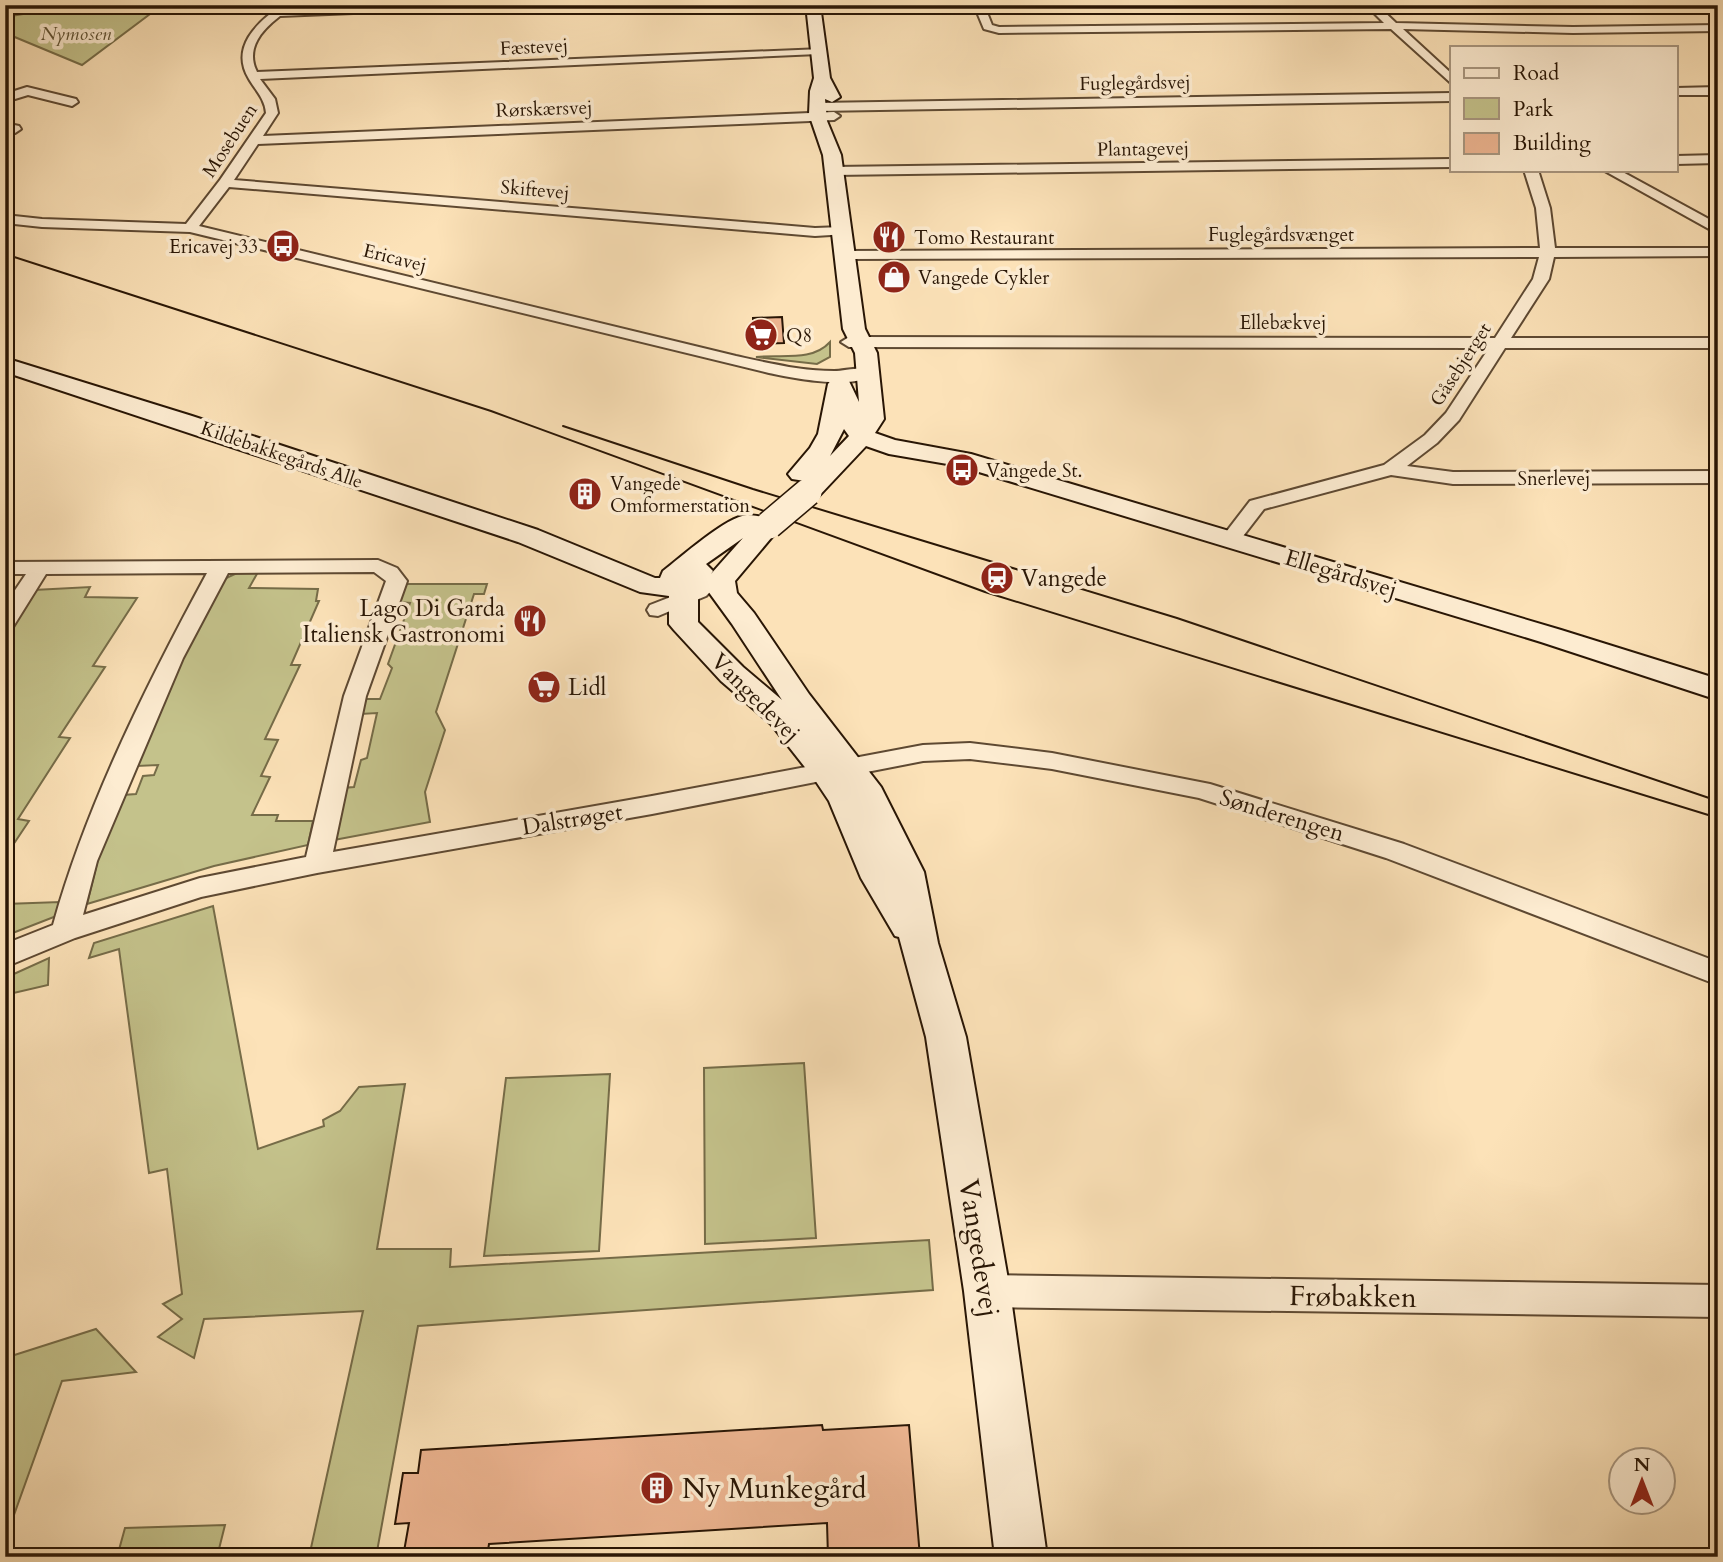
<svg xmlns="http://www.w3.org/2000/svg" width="1723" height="1562" font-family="Cardo,serif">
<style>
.green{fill:#c4c28b;stroke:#766c48;stroke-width:2}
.building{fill:#ecb490;stroke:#291605;stroke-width:2}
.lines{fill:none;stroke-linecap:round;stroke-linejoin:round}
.street-casing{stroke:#5e4932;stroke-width:4}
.secondary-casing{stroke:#291605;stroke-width:4}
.street{fill:#fdecd1;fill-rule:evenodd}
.secondary{fill:#fdecd1;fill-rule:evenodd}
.tram{stroke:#291605;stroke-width:2}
.secondary-bridge-casing{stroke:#291605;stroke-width:30;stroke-linecap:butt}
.secondary-bridge{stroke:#fdecd1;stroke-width:27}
.labels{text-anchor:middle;stroke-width:7;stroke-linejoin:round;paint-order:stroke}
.far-park-label{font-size:19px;font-style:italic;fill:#5f5234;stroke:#fdecd1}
.far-street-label{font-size:19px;fill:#291605;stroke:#fdecd1}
.far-poi-label{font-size:19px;fill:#291605;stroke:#fdecd1;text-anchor:start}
.street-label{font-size:23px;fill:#291605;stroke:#fdecd1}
.poi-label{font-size:23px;fill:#291605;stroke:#fdecd1;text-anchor:start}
.near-street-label{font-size:28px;fill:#291605;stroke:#fdecd1}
.near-poi-label{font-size:28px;fill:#291605;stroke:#fdecd1;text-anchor:start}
</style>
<rect width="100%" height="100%" fill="#fce2b8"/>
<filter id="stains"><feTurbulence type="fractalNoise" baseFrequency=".00286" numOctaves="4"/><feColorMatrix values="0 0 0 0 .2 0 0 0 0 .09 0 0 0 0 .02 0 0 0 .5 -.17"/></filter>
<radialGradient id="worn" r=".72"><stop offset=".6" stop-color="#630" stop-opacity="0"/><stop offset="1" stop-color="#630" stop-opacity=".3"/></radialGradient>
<!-- green -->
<g class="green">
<path d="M45 5H162L82 65 5 33V17L23 14Z"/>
<path d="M830 342V357L817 364 756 357C781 354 812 362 830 342Z"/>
<path d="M258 572 249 588 318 589 316 601H319L291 665H300L265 739 278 740 261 776 270 777 252 815H278L276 821H313L308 845 214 866 87 904 100 851 123 795 136 794 143 776 154 775 158 765 137 766 183 656 222 580 237 573Z"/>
<path d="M404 584H487L484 594H474L436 712 445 730 425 792 430 822 334 840 342 788 354 787 361 760 367 758 377 713 361 714 365 699H380L392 668 388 664 410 603 398 602Z"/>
<path d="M90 587 85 597 137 598 93 666 105 667 59 737 70 738 18 819 29 821 5 857V635L34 590Z"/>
<path d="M60 902 59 915 5 936V904Z"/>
<path d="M213 906 258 1149 324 1126 323 1120 340 1111 359 1087 405 1084 377 1249H451L450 1267 929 1240 933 1290 418 1326 376 1557H309L363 1311 204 1319 194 1358 158 1337 182 1319 163 1304 182 1294 167 1169 149 1173 119 949 89 958 94 943Z"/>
<path d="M49 958 48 985 5 995V978Z"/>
<path d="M804 1063 816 1238 705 1244 704 1068Z"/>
<path d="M610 1074 599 1251 484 1256 506 1078Z"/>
<path d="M96 1329 136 1372 62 1381 5 1540V1358Z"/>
<path d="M225 1525 217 1557H117L125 1528Z"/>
</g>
<!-- building -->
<g class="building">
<path d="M782 317 784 343 753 344V318Z"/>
<path d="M822 1425 823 1430 909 1425 920 1557H828L827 1523 489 1544 487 1557H403L409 1523 395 1524 403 1473H418L421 1450Z"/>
</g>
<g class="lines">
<defs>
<g id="street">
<path d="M282 5H294L289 9 481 5 476 8 280 16C262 30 245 48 257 72L822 49 824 51 818 54 260 79 275 99 278 113 263 136 834 112 840 116 834 120 258 144 234 180 815 228 842 227 849 231 847 234 815 236 229 187 199 226 736 356C768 363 801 371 834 371 846 371 867 364 875 373 858 391 792 378 769 373L190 232 42 227 5 223V215L42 219 186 224 220 180 266 113C265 99 256 91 249 79 230 48 256 23 282 5Z"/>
<path d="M974 5H984L992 25 999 27 1384 23 1366 5H1377L1396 23 1573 27 1718 25V31L1573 33 1403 29 1452 74V84L1391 29 999 33 984 29Z"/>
<path d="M27 87 76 99 78 102 72 106 28 95 5 102V94Z"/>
<path d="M1718 87V95H1676V88Z"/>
<path d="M1452 93V101L818 111 812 107 818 103Z"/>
<path d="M5 123 19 126 21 129 15 133 5 131Z"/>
<path d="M1718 155V163L1676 164V156Z"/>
<path d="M1452 159V167L834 175 827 171 834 167Z"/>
<path d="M1524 170H1538L1550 208 1555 248H1718V256L1554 257 1549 279 1511 338H1718V348H1505L1459 420 1437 443 1407 466 1453 472 1718 471V483L1453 484 1391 475 1264 509 1237 544H1223L1220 540 1250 501 1384 465 1425 435 1446 413 1489 348 849 347 841 342 849 337 1495 338 1533 279 1539 257 845 259 838 255 845 251 1540 248 1536 208Z"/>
<path d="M1603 170H1619L1718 224V234Z"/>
<path d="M378 560 397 568 407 581 366 696 333 852 652 796 923 745 970 743 1052 753 1210 784 1404 844 1718 962V985L1386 858 1199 798 1052 769 970 759 923 761 652 814 317 873 201 897 75 938 5 967V944L53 925C87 803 147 684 207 573L46 574 13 627 5 628V605L26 574H5V562ZM374 572 386 581 344 696 306 857 200 878 83 915 97 861 183 658 228 573Z"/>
<path d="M699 586 706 588 710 592 706 596 658 616 650 615 647 610 650 605Z"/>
<path d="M987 1275 1718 1285V1317L987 1307 975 1302 970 1291 975 1280Z"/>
</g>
<g id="secondary">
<path d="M806 5H820L830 78 840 97 832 102 825 99 827 121 841 155 865 329 877 353 884 419 875 433 895 440 971 454 1561 630 1718 679V700L1541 642 959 466 889 454 866 446 817 498 808 500 799 498 795 492 805 481 792 479 788 474 810 448 818 434 828 384 832 379H848L859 402 855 353 843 329 823 155 809 114 810 91 814 78ZM844 429 849 436 830 456Z"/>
<path d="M5 358 192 416 538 530 655 578H660L663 571C680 558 727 516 747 515 751 515 774 518 778 519L782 525 735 581 737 593 754 613 809 694 881 787 924 872 938 943 966 1037 1010 1291 1047 1557H995L964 1291 926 1037 899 937 895 936 861 878 829 801 815 780 771 724 721 681 674 630 669 624V596L640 592 518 542 5 372ZM743 538 711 574 713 571 706 564ZM708 591 732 624 782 700 743 667 698 622V594Z"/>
</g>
</defs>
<!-- street casing -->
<use href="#street" class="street-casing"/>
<!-- secondary casing -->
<use href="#secondary" class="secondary-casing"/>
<!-- street -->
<use href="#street" class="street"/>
<!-- secondary -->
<use href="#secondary" class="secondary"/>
<!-- tram -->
<g class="tram">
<path d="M5 254 491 411 985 592 1718 818"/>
<path d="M563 426 753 489 1177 618 1718 801"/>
</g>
<defs>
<path id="secondary-bridge" d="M769 525 808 492"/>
</defs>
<!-- secondary-bridge casing -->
<use href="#secondary-bridge" class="secondary-bridge-casing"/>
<!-- secondary-bridge -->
<use href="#secondary-bridge" class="secondary-bridge"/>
</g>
<!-- icons -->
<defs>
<symbol id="restaurant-disc" viewBox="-11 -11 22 22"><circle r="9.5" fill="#8f2418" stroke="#fdecd1"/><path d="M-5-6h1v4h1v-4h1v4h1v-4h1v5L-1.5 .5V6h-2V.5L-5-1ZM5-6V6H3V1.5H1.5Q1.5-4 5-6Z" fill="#fff"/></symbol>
<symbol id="bus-disc" viewBox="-11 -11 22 22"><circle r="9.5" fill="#8f2418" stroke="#fdecd1"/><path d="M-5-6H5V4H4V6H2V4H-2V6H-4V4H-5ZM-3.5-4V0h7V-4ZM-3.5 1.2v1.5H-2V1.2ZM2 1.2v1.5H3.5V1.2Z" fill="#fff"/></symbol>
<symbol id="shop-disc" viewBox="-11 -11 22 22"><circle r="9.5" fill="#8f2418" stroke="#fdecd1"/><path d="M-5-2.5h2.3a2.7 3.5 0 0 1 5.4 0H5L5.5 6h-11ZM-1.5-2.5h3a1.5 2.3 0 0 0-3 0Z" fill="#fff"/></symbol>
<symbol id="supermarket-disc" viewBox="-11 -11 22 22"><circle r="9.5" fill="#8f2418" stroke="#fdecd1"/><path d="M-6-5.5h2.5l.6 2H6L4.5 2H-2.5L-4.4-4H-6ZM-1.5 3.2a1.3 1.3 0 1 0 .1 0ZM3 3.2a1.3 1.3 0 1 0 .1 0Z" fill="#fff"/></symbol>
<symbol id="building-disc" viewBox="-11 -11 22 22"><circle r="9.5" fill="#8f2418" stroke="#fdecd1"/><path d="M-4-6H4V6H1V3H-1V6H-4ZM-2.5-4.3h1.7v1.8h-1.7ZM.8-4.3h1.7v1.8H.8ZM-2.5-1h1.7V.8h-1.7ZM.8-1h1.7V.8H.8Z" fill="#fff"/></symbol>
<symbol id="station-disc" viewBox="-11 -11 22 22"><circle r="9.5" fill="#8f2418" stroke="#fdecd1"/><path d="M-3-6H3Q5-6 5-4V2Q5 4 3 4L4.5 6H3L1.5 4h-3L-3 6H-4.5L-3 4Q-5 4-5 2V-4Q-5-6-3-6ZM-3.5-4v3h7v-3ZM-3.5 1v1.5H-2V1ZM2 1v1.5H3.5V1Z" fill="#fff"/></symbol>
</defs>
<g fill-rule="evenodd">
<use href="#restaurant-disc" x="870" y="218" width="38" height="38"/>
<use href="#bus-disc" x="264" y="227" width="38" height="38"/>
<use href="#shop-disc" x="875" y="258" width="38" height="38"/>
<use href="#supermarket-disc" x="742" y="316" width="38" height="38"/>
<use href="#bus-disc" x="943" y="451" width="38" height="38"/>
<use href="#building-disc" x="566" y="475" width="38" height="38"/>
<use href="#station-disc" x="978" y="559" width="38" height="38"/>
<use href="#restaurant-disc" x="511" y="602" width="38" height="38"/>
<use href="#supermarket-disc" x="525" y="668" width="38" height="38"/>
<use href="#building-disc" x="638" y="1469" width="38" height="38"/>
</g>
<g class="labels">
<!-- far-park labels -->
<g class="far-park-label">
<text x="76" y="40">Nymosen</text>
</g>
<!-- far-street labels -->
<g class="far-street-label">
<text transform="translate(534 46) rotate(-3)" y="7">Fæstevej</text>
<text transform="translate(1135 82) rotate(-1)" y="7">Fuglegårdsvej</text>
<text transform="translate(544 108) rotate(-2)" y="7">Rørskærsvej</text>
<text transform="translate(229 140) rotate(-57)" y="7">Mosebuen</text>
<text transform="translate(1143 148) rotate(-1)" y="7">Plantagevej</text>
<text transform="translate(535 189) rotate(5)" y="7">Skiftevej</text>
<text x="1281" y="241">Fuglegårdsvænget</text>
<text transform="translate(395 257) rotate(14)" y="7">Ericavej</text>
<text x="1283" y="329">Ellebækvej</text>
<text transform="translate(1460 364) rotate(-57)" y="7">Gåsebjerget</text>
<text transform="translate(282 454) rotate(19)" y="7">Kildebakkegårds Alle</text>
<text x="1554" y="485">Snerlevej</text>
</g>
<!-- far-poi labels -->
<g class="far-poi-label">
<text x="914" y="244">Tomo Restaurant</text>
<text x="258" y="253" text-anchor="end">Ericavej 33</text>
<text x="918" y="284">Vangede Cykler</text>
<text x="786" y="342">Q8</text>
<text x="986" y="477">Vangede St.</text>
<text x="610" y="490">Vangede<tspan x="610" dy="22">Omformerstation</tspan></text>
</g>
<!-- street labels -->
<g class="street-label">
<text transform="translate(1341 573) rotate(17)" y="8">Ellegårdsvej</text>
<text transform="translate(756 697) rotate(45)" y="8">Vangedevej</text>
<text transform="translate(1282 815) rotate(17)" y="8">Sønderengen</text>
<text transform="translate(572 819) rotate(-9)" y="8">Dalstrøget</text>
</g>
<!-- poi labels -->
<g class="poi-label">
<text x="1021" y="586">Vangede</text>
<text x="505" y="616" text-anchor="end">Lago Di Garda<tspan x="505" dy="26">Italiensk Gastronomi</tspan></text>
<text x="568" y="695">Lidl</text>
</g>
<!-- near-street labels -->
<g class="near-street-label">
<text transform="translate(980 1248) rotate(81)" y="10">Vangedevej</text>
<text transform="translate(1353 1296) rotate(1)" y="10">Frøbakken</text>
</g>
<!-- near-poi labels -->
<g class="near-poi-label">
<text x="682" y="1498">Ny Munkegård</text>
</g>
</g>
<!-- margin -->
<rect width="1723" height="1562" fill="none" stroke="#fce2b8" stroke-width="28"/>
<rect x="7" y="7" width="1709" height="1548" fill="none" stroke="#291605" stroke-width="3.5"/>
<rect x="14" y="14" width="1695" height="1534" fill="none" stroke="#291605" stroke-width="2"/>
<!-- legend -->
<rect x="1450" y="46" width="228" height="126" fill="#fdecd1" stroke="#a8967f" stroke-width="2"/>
<rect x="1464" y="68" width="35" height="10" fill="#fdecd1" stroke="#a8967f" stroke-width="2"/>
<text x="1513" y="80" font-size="21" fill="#291605">Road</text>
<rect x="1464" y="98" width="35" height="21" fill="#c4c28b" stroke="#a8967f" stroke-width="2"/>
<text x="1513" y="116" font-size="21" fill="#291605">Park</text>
<rect x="1464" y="133" width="35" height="21" fill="#ecb490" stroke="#a8967f" stroke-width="2"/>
<text x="1513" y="150" font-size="21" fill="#291605">Building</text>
<!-- north arrow -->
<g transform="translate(1642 1481)"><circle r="33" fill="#fdecd1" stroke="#a8967f" stroke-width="2"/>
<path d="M0-5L12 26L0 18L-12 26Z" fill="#8f2418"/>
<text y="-10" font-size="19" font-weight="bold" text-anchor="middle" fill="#291605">N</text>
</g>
<rect width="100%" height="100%" filter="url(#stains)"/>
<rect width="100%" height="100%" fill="url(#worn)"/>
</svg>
